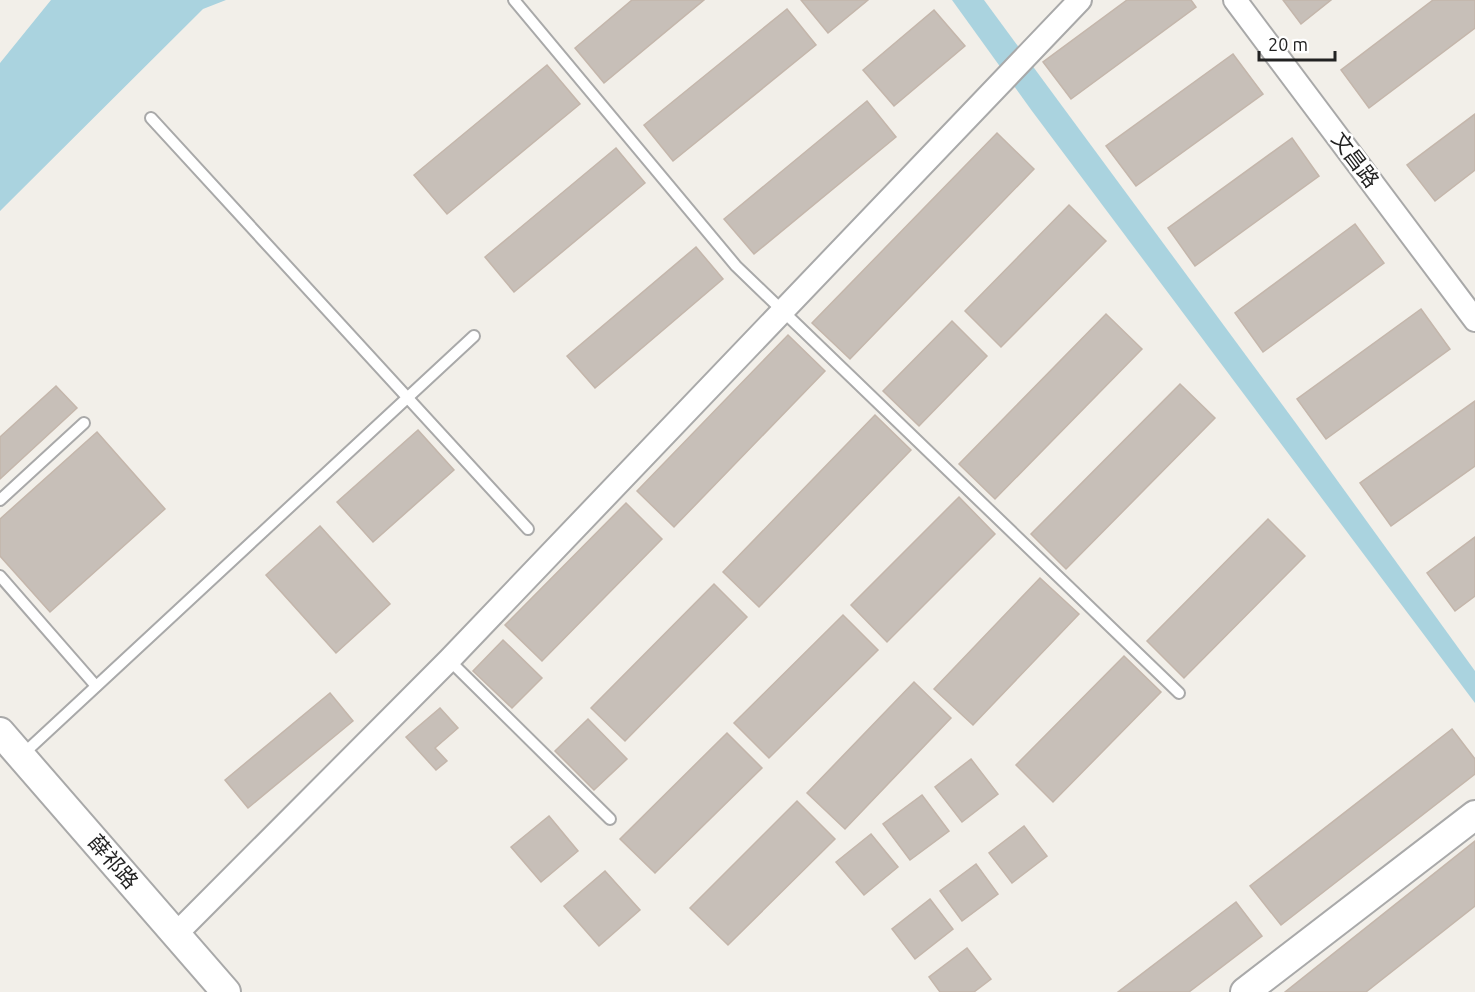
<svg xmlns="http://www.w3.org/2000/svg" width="1475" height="992" font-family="Ubuntu,'Noto Sans SC',sans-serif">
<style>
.water{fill:#aad3df}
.building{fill:#c7bfb8;stroke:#c4b6ab;stroke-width:1.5}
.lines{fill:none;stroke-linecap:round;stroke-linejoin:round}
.service-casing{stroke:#a9a9a9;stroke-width:14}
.minor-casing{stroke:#a9a9a9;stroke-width:26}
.tertiary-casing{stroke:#a9a9a9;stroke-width:32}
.service{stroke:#fff;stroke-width:10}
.minor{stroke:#fff;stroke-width:22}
.tertiary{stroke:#fff;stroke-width:28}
.labels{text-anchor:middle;stroke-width:5;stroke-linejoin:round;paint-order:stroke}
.street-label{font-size:21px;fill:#222;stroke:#fff}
</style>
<rect width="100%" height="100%" fill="#f2efe9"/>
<!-- water -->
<g class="water">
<path d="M51 0H226L203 9 0 211V63Z"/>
<path d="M952 0H984L1295 422 1475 671V703L1032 111Z"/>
</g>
<!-- building -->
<g class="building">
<path d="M632 0H704L604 83 575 48Z"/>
<path d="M801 0H868L828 33Z"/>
<path d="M1127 0H1191L1196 7 1071 99 1043 62Z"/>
<path d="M1283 0H1331L1301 24Z"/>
<path d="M1433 0H1475V28L1369 108 1341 70Z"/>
<path d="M787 9 816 45 673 161 644 125Z"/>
<path d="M934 10 965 46 894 106 863 70Z"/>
<path d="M1233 54 1263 94 1136 186 1106 146Z"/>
<path d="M547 65 580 104 447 214 414 175Z"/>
<path d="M867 101 896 137 754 254 724 219Z"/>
<path d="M1475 114V170L1435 201 1407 165Z"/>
<path d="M997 133 1034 169 850 359 812 323Z"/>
<path d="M1292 138 1319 176 1195 266 1168 228Z"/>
<path d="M616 148 645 183 514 292 485 257Z"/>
<path d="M1069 205 1106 241 1001 347 965 311Z"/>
<path d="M1355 224 1384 263 1263 352 1235 313Z"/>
<path d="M696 247 723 279 595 388 567 356Z"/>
<path d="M1421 309 1450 349 1326 439 1297 399Z"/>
<path d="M1106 314 1142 349 995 499 959 464Z"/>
<path d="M952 321 987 356 919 426 883 391Z"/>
<path d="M788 335 825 371 674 527 637 491Z"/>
<path d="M1180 384 1215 418 1066 569 1031 534Z"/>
<path d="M56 386 77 408 0 479V437Z"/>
<path d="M1475 401V466L1391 526 1360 483Z"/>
<path d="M875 415 911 450 759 607 723 572Z"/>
<path d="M418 430 454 470 373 542 337 502Z"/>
<path d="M97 432 165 509 50 612 0 556V519Z"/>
<path d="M959 497 995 534 887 642 851 605Z"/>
<path d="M626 503 662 539 542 661 505 625Z"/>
<path d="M1268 519 1305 556 1184 678 1147 641Z"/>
<path d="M320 526 390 604 336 653 266 575Z"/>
<path d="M1475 537V596L1455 611 1427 573Z"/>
<path d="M1040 578 1079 614 973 725 934 689Z"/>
<path d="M714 584 747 617 625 741 591 708Z"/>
<path d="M843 615 878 650 769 758 734 723Z"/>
<path d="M503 640 542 678 512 708 473 671Z"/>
<path d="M1124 656 1161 692 1053 802 1016 765Z"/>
<path d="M914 682 951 718 845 829 807 793Z"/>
<path d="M330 693 353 721 248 808 225 780Z"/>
<path d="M440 708 458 728 435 748 447 761 436 770 406 737Z"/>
<path d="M588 719 627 759 594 790 555 751Z"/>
<path d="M1452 729 1475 759V774L1281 925 1250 886Z"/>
<path d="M727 733 762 768 655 873 620 839Z"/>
<path d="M971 759 998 794 962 822 935 787Z"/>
<path d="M922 795 949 831 910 860 883 824Z"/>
<path d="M797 801 835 839 728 945 690 908Z"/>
<path d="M549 816 578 851 541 882 511 847Z"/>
<path d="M1024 826 1047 856 1012 883 989 853Z"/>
<path d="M871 834 898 867 864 895 836 862Z"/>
<path d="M1475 841V906L1366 992H1285Z"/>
<path d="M976 864 998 894 962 921 940 891Z"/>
<path d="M605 871 640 910 599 946 564 906Z"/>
<path d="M930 899 953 929 915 959 892 929Z"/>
<path d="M1236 902 1262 936 1189 992H1118Z"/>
<path d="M967 948 991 979 974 992H940L929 977Z"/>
</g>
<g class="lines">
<defs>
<g id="service">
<path d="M514 0 736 266 1179 693"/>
<path d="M151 118 528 529"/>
<path d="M0 500 84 423"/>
<path d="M0 576 96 686"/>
<path d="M449 660 610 819"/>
<path d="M21 756 474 336"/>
</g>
<g id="minor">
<path d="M1235 0 1475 320"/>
<path d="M176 934 449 660 1080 0"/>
</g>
<g id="tertiary">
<path d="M0 732 226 992"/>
<path d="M1245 992 1475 815"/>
</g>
</defs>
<!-- service casing -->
<use href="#service" class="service-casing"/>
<!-- minor casing -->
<use href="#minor" class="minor-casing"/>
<!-- tertiary casing -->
<use href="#tertiary" class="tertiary-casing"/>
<!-- service -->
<use href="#service" class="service"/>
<!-- minor -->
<use href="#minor" class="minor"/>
<!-- tertiary -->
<use href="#tertiary" class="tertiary"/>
</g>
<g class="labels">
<!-- street labels -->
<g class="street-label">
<text transform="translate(1355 160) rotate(53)" y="7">文昌路</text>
<text transform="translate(113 862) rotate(49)" y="7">薛祁路</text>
</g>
</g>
<!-- scale -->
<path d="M1259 51v9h76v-9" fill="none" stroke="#222222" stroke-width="3"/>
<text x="1268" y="51" font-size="18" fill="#222222" stroke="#ffffff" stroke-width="4.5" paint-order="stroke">20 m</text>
</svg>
